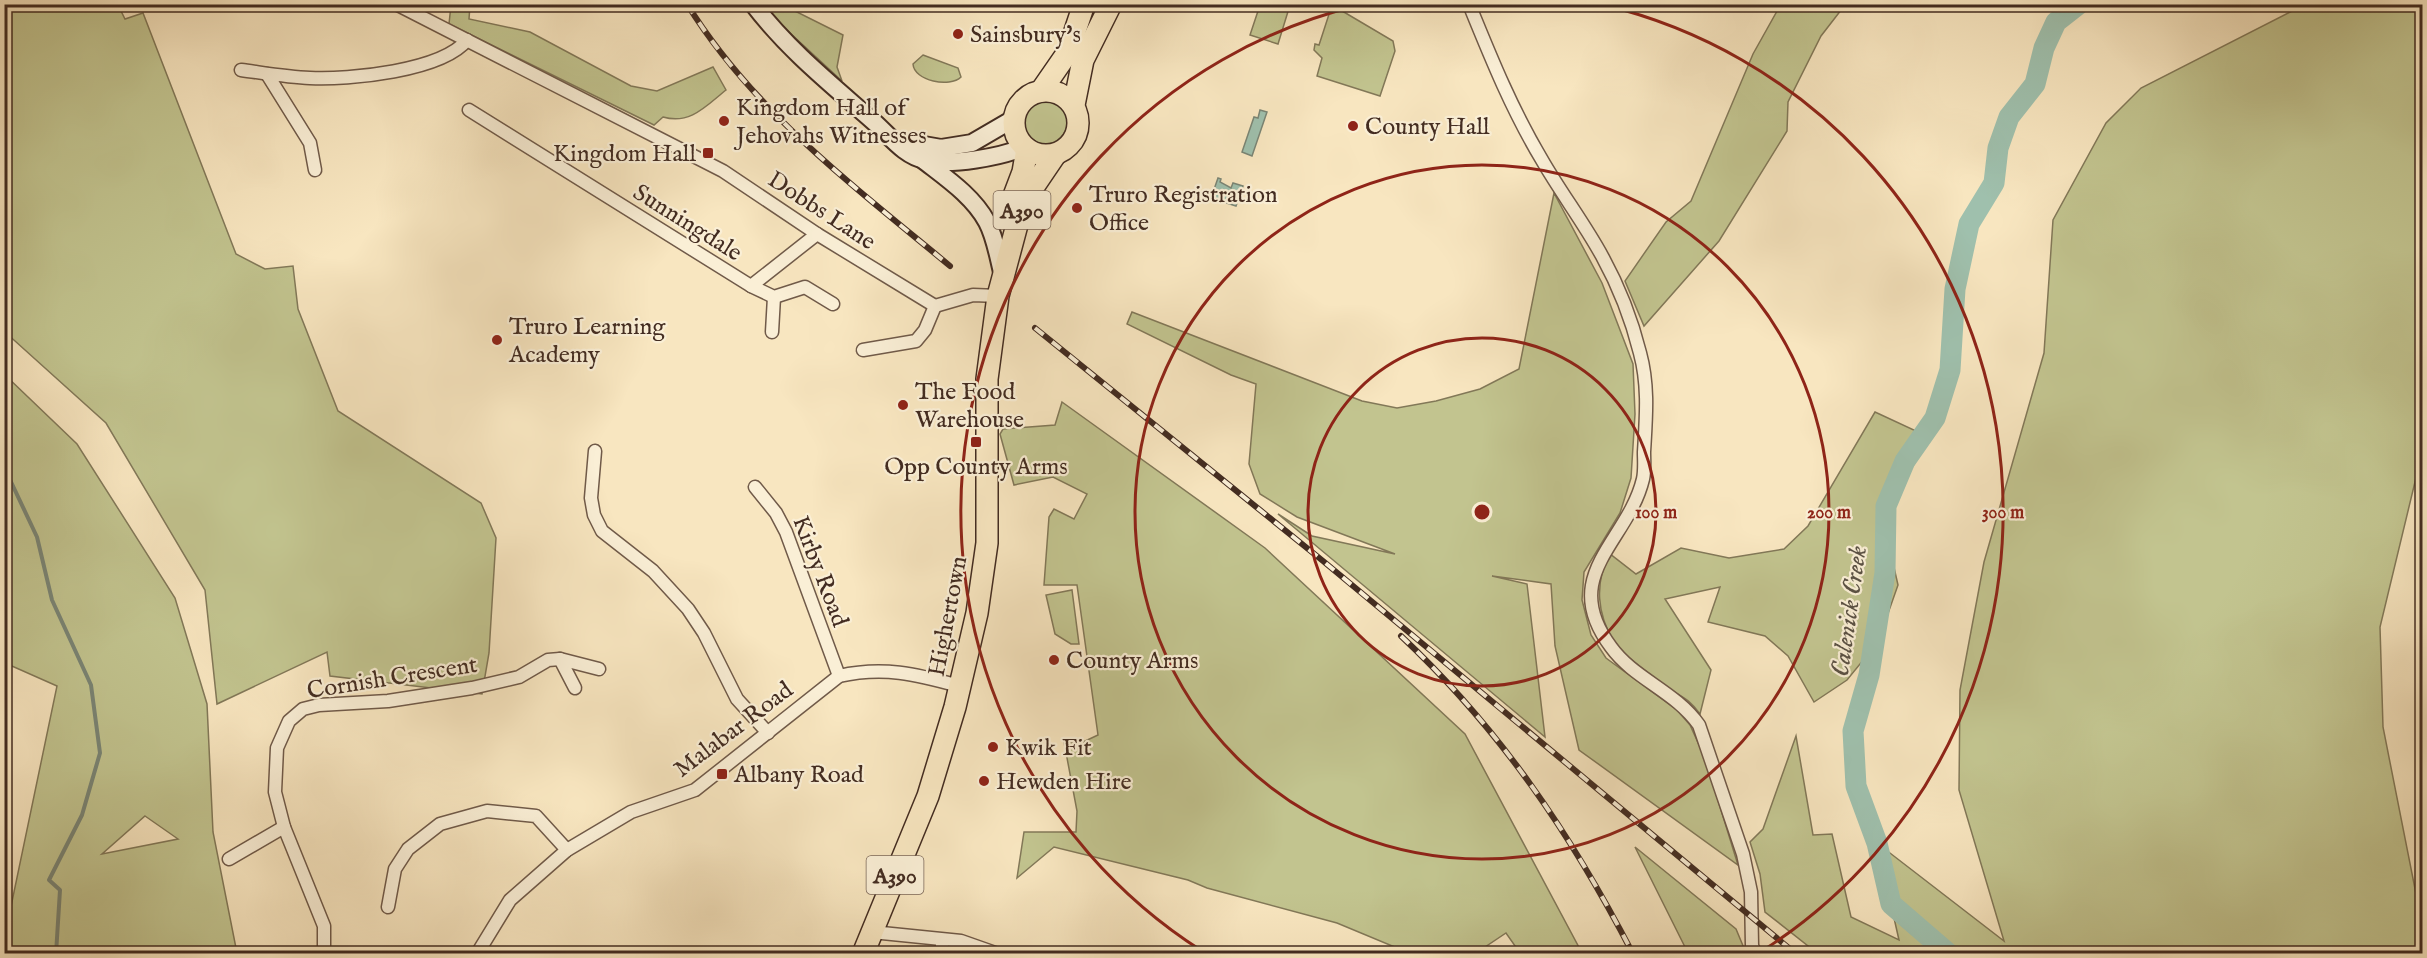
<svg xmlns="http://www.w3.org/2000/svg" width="2427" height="958" font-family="'IM FELL English',serif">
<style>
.green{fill:#c2c48f;stroke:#827858;stroke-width:1.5;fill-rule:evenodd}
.water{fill:#9fc0ad;stroke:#7a8575;stroke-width:1.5}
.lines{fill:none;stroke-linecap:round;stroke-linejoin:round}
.stream{stroke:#7a8575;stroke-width:4}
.river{stroke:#9fc0ad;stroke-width:21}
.street-casing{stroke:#705a49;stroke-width:15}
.secondary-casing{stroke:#432c21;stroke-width:20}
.highway-casing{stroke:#432c21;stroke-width:24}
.street{stroke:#faefd6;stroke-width:12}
.secondary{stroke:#faefd6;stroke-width:16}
.highway{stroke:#f8e6c0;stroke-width:21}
.rail-casing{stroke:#432c21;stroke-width:6}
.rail{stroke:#faefd6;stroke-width:4;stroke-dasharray:11;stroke-linecap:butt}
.ring{fill:none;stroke:#8f2418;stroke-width:3}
.poi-dot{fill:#8f2418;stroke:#faefd6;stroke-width:2}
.labels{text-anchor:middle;stroke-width:4.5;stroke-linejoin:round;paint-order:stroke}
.shield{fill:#faefd6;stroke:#7a6657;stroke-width:1.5}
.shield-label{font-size:22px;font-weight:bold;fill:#432c21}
.poi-label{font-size:24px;fill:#432c21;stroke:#faefd6;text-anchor:start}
.street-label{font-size:24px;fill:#432c21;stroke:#faefd6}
.water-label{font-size:26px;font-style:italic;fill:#5a5144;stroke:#faefd6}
.centre{fill:#8f2418;stroke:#faefd6;stroke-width:3}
.ring-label{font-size:18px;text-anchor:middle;font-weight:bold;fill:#8f2418;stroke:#faefd6;stroke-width:4.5;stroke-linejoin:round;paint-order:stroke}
</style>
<rect width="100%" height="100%" fill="#f8e6c0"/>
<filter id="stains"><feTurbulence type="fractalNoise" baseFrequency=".00333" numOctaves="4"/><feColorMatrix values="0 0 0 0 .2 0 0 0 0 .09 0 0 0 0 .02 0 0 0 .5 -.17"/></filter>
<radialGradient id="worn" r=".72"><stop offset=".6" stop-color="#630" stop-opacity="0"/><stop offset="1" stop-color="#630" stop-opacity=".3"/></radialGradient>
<!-- green -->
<g class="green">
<path d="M1781 4 1845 5 1821 36 1788 102 1787 131 1719 241 1644 326 1625 281 1666 222 1691 201 1753 54Z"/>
<path d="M5 5H118L125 19 143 13 236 254 265 269 293 266 298 309 338 411 481 503 496 538 489 653 482 694 330 676 327 652 217 704 205 590 106 423 5 332Z"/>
<path d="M451 5H470L469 19 530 32 631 86 657 91 713 67 726 90C706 106 690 125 663 117L654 125 449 24Z"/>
<path d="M766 5H783L843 35 837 67 842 81 777 21Z"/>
<path d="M1260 5H1290L1278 44 1250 35Z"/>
<path d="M1332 5 1393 41 1395 51 1380 96 1317 76 1322 58 1314 50 1315 44 1319 45Z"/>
<path d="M2304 5H2422V453L2380 627 2383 727 2422 924V953H1817L1765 912 1760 874 1750 842 1763 829 1796 736 1813 835 1832 834 1851 917 1899 940 1877 843 2004 941 1959 790 1960 690 1984 562 2044 353 2053 220 2106 123 2141 88Z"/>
<path d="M923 55 958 68 961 77C950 88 914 81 913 64Z"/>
<circle cx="1045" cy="122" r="22"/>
<path d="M1554 193 1602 283 1633 364 1635 414 1631 478 1620 513 1584 572 1582 600 1591 635 1606 658 1677 710 1690 725 1705 758 1738 865 1579 750 1555 646 1551 584 1492 576 1527 584 1545 737 1278 514 1312 536 1395 554 1297 517 1260 494 1249 464 1256 384 1231 375 1127 324 1132 312 1362 401 1397 408 1436 401 1480 389 1519 369Z"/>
<path d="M4 374 77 444 175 598 207 704 213 832 237 953H5V935L57 686 5 663ZM145 816 178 839 102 854Z"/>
<path d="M1062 402 1265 548 1465 734 1582 953H1520L1506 933 1476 953H1409L1337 923 1207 888 1188 880 1054 847 1017 878 1024 832H1076L1077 811 1064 742 1081 743 1098 735 1077 585H1044L1049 517 1054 509 1074 519 1087 494 1053 477 1014 485 1000 434 1003 429 1055 425Z"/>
<path d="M1875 412 1929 437 1898 493 1888 541 1898 585 1878 642 1847 680 1814 702 1788 656 1765 636 1708 622 1720 587 1665 599 1711 670 1700 714C1687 696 1680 697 1664 685 1651 675 1622 655 1614 642 1597 614 1594 583 1610 554L1636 574 1681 548 1729 558 1784 549 1808 526Z"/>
<path d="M1072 590 1079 644H1071L1055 634 1046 595Z"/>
<path d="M1635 847 1736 929 1746 953H1688Z"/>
</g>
<!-- water -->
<g class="water">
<path d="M1260 110 1267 112 1252 156 1242 152 1254 117 1258 118Z"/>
<path d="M1218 178 1221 179 1220 182 1231 188 1233 183 1243 186 1236 206 1211 198Z"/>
</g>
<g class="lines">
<!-- stream -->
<path class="stream" d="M4 467 37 537 52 600 91 685 100 753 82 815 49 880 60 890 56 954"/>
<!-- river -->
<path class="river" d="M1949 954 1891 904 1877 843 1856 786 1853 731 1869 675 1885 573 1886 506 1905 461 1935 418 1950 370 1955 289 1969 224 1994 183 1998 148 2009 117 2035 84 2044 48 2056 22 2079 4"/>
<defs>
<g id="street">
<path d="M396 4 723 171 817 234 935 306 973 295 998 296"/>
<path d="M1469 4C1491 58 1512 110 1542 160 1561 193 1584 223 1602 256 1618 285 1632 321 1640 353 1649 386 1646 418 1644 452 1644 460 1645 470 1643 479 1628 542 1557 575 1611 647 1634 679 1675 691 1699 725L1743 854 1751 892 1752 946 1756 954"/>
<path d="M241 70C264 73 287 77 310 78 349 80 442 71 467 40"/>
<path d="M267 74 310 143 315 170"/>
<path d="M469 110 751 286 817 234"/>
<path d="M751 286 774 297 805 287 833 304"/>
<path d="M772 332 774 297"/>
<path d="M863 350 916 341 925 330 935 306"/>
<path d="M595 451 591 498 594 515 602 531 653 571 688 609 704 633 737 699 768 733"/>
<path d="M755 487 776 513 786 532 839 676"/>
<path d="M560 659 575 688"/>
<path d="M229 859 284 827"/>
<path d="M388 907 395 869 408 849 440 824 487 811 536 816 567 850"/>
<path d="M872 932 961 941 998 954"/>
<path d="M942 940V954"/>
<path d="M324 954V926L284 827 275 792 277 748 289 721 303 709 319 705 388 701 472 688 519 677 548 660 560 659 599 669"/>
<path d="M477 954 510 900 567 850 631 812 695 790 839 676C883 666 916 674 959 686"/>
</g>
<g id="secondary">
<path d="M753 4C788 50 832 85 874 122 890 136 904 156 925 160 951 166 1001 157 1024 147"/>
<path d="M901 141 941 148 972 143 1015 118"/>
<path d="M923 160C946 178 973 196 987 222 995 237 998 256 1002 272"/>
</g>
<g id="highway">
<circle cx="1046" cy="123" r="32"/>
<path d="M1041 91 1068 52 1084 4"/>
<path d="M1074 105 1083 60 1111 4"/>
<path d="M1009 209 1023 172 1027 149"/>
<path d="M863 954 928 796 955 707 977 613 987 543V379L998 296 1018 221 1034 186 1055 155"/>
</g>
</defs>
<!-- street casing -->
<use href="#street" class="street-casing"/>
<!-- secondary casing -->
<use href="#secondary" class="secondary-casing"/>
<!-- highway casing -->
<use href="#highway" class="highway-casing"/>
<!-- street -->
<use href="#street" class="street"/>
<!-- secondary -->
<use href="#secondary" class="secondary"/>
<!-- highway -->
<use href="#highway" class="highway"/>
<defs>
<g id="rail">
<path d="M687 4C753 111 855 187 950 266"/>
<path d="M1035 328 1323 561 1796 954"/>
<path d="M1401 636C1500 729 1571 834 1633 954"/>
</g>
</defs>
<!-- rail casing -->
<use href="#rail" class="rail-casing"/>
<!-- rail -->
<use href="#rail" class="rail"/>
</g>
<!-- distance rings -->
<g class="ring">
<circle cx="1482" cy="512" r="174"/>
<circle cx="1482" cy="512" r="347"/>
<path d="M1202 951A521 521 0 0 1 1360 5M1604 5A521 521 0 0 1 1762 951"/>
</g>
<!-- markers -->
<g class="poi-dot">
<circle cx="958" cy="34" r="6"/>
<circle cx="724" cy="121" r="6"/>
<circle cx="1353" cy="126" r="6"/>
<rect x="702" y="147" width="12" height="12" rx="3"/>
<circle cx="1077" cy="208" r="6"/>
<circle cx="497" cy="340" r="6"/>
<circle cx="903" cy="405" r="6"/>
<rect x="970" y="436" width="12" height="12" rx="3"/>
<circle cx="1054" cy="660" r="6"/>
<circle cx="993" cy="747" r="6"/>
<rect x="716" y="768" width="12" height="12" rx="3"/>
<circle cx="984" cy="781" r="6"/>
</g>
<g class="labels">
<!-- shield labels -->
<g class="shield">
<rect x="993.5" y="191" width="57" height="38" rx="4.5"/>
<rect x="866.5" y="856" width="57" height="38" rx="4.5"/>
</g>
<g class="shield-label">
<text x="1022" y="218">A390</text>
<text x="895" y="883">A390</text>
</g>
<!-- poi labels -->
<g class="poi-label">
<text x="970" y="42">Sainsbury's</text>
<text x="736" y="115">Kingdom Hall of<tspan x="736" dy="28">Jehovahs Witnesses</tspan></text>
<text x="1365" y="134">County Hall</text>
<text x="696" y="161" text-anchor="end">Kingdom Hall</text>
<text x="1089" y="202">Truro Registration<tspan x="1089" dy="28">Office</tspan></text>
<text x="509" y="334">Truro Learning<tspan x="509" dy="28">Academy</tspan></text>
<text x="915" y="399">The Food<tspan x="915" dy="28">Warehouse</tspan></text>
<text x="976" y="474" text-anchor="middle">Opp County Arms</text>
<text x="1066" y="668">County Arms</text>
<text x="1005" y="755">Kwik Fit</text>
<text x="734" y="782">Albany Road</text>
<text x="996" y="789">Hewden Hire</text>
</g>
<!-- street labels -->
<g class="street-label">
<text transform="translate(822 210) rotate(33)" y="8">Dobbs Lane</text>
<text transform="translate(688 222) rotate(32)" y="8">Sunningdale</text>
<text transform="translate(821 571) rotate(69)" y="8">Kirby Road</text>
<text transform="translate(947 616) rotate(-79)" y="8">Highertown</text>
<text transform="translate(392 677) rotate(-9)" y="8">Cornish Crescent</text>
<text transform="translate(733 729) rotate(-37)" y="8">Malabar Road</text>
</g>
<!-- water labels -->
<g class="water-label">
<text transform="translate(1848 611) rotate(-82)" y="9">Calenick Creek</text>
</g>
</g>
<circle cx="1482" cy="512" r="9" class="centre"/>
<g class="ring-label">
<text x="1656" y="518">100 m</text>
<text x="1829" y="518">200 m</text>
<text x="2003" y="518">300 m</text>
</g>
<!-- margin -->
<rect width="2427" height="958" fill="none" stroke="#f8e6c0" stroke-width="24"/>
<rect x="6" y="6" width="2415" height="946" fill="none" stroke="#432c21" stroke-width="3"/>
<rect x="12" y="12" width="2403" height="934" fill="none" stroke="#432c21" stroke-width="1.5"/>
<rect width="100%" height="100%" filter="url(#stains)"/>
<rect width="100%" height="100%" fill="url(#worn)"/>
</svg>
